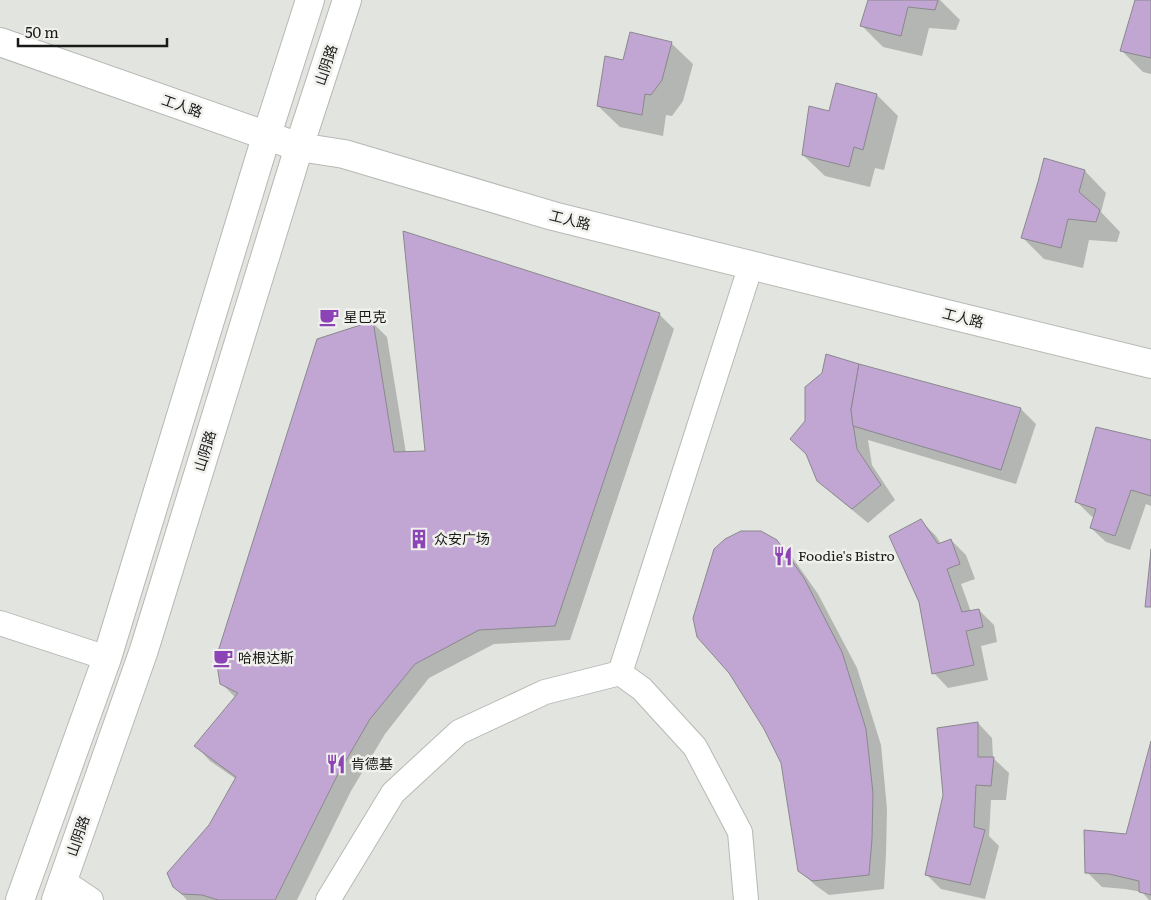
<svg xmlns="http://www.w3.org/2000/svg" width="1151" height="900" font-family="Literata,'Noto Sans SC',serif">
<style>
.shadow{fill:#0003}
.building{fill:#c1a6d4;stroke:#8a888c}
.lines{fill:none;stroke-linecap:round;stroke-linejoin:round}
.minor-casing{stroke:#b7b9b5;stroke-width:26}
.secondary-casing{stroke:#b7b9b5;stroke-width:30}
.minor{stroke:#fff;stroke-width:24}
.secondary{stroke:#fff;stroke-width:28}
.labels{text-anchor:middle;stroke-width:5;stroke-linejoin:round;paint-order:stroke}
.street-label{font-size:14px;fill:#191918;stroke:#f0f1ed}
.poi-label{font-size:14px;fill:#191918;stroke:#f0f1ed;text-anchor:start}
</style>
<rect width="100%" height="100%" fill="#e2e4e0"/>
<!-- shadow -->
<g class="shadow">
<path d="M870 0H940L960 20 956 30 929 28 922 56 883 47 862 26Z"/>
<path d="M1136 0H1151V74L1143 72 1122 51Z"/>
<path d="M671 43 693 64 683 101 672 116 666 115 663 136 620 127 598 106Z"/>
<path d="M877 95 898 116 884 170 875 168 870 187 825 176 803 155 830 113Z"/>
<path d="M1045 160 1085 171 1106 193 1101 212 1120 232 1117 242 1089 240 1083 268 1044 259 1022 237Z"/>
<path d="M659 314 674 329 570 640 494 644 429 678 385 734 351 791 297 900H187L174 886 236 779 210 761 196 746 236 698 221 683 372 322 387 337 406 453 426 452Z"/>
<path d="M1021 409 1036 424 1016 484 868 440 872 465 895 500 868 523 834 495 819 480 806 422Z"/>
<path d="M1151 442V506L1146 504 1130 550 1106 542 1091 528 1095 518 1091 516 1076 501Z"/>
<path d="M921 521 936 536 941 544 951 540 966 555 975 579 961 584 971 612 979 610 994 625 997 642 981 646 988 680 948 688 934 673Z"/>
<path d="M777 541 792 557 818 594 857 668 881 745 887 809 886 854 884 889 829 895 815 885 800 870Z"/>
<path d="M978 723 992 738 993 758 1009 773 1006 800H991L989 836 999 846 985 899 941 889 926 874Z"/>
<path d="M1151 745V900H1149L1142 892 1125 889 1102 887 1087 872 1127 836Z"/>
</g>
<!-- building -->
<g class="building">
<path d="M868 0H938L935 10 908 7 901 36 860 26Z"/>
<path d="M1135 0H1151V58L1120 51Z"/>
<path d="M630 32 672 42 662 80 651 95 645 94 642 115 597 106 605 56 623 60Z"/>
<path d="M836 83 877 94 863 150 854 147 849 167 802 155 809 106 829 111Z"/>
<path d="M1044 158 1085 170 1079 192 1100 210 1096 222 1068 219 1061 248 1021 238 1038 182Z"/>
<path d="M403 231 660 313 555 626 479 630 415 664 370 719 337 776 275 900H218L202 895 182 894 173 887 167 873 209 825 236 777 194 746 238 693 220 684 216 658 317 339 373 321 394 452 425 451Z"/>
<path d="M826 354 859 364 851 410 857 449 881 485 852 509 817 481 806 454 790 439 805 421V387L822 373Z"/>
<path d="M859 364 1021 408 1001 470 853 426 851 410Z"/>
<path d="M1096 427 1151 440V496L1131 490 1115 536 1090 528 1096 509 1075 502Z"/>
<path d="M921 519 938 544 951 539 960 564 947 569 962 612 979 609 983 627 966 631 974 665 932 674 919 602 889 536Z"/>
<path d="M741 531H761L777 540 804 578 842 652 866 729 873 793 872 839 869 875 812 881 798 871 781 763 764 729 729 673 697 637 693 618 714 549 725 539Z"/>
<path d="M1151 549V607H1145L1151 551Z"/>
<path d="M978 722V757H994L991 786 976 785 974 827 985 830 970 885 925 875 943 795 937 728Z"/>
<path d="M1151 741V895L1139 892V881L1109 874 1085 873 1084 830 1126 834Z"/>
</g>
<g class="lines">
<defs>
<g id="minor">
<path d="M0 623 107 658"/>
<path d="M620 673 751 265"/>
<path d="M620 673 642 689 695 747 740 832 746 900"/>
<path d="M63 881 91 900"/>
<path d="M328 900 393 793 459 732 545 692 620 673"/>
</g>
<g id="secondary">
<path d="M0 42 299 147 344 154 553 216 951 315 1151 364"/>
<path d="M20 900 107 658 263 147 310 0"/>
<path d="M56 900 144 650 299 147 347 0"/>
</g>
</defs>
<!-- minor casing -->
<use href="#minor" class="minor-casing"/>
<!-- secondary casing -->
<use href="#secondary" class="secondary-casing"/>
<!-- minor -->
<use href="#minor" class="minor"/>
<!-- secondary -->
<use href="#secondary" class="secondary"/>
</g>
<!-- icons -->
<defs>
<symbol id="cafe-bare" viewBox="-9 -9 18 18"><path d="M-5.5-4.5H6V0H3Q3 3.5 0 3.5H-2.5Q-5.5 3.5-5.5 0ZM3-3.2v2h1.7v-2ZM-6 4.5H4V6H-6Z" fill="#8b43b5" stroke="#f0f1ed" stroke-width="2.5" paint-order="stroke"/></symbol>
<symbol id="building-bare" viewBox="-9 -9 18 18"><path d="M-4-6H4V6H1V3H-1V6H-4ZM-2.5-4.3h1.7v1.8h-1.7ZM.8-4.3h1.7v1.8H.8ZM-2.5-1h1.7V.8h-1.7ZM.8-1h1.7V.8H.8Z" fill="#8b43b5" stroke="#f0f1ed" stroke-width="2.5" paint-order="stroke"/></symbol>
<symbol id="restaurant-bare" viewBox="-9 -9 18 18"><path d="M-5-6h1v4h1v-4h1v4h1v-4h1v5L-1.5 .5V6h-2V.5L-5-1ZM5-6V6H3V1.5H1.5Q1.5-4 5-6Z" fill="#8b43b5" stroke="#f0f1ed" stroke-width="2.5" paint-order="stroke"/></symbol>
</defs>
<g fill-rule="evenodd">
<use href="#cafe-bare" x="315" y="303" width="28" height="28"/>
<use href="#building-bare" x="405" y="525" width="28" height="28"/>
<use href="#restaurant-bare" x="769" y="542" width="28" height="28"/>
<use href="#cafe-bare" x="209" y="644" width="28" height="28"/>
<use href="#restaurant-bare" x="322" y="750" width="28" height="28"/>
</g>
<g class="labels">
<!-- street labels -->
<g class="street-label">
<text transform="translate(326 65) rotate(-72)" y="5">山阴路</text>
<text transform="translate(182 106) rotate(19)" y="5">工人路</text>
<text transform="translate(570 220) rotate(14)" y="5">工人路</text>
<text transform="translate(963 318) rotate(14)" y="5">工人路</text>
<text transform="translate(205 451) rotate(-73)" y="5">山阴路</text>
<text transform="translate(78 836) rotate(-71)" y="5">山阴路</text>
</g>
<!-- poi labels -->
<g class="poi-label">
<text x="344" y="322">星巴克</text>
<text x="434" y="544">众安广场</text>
<text x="798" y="561">Foodie's Bistro</text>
<text x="238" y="663">哈根达斯</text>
<text x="351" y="769">肯德基</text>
</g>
</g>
<!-- scale -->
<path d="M18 38v8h149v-8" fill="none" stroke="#191918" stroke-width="2.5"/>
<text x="25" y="38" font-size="15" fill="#191918" stroke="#f0f1ed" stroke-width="4" paint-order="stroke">50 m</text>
</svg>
